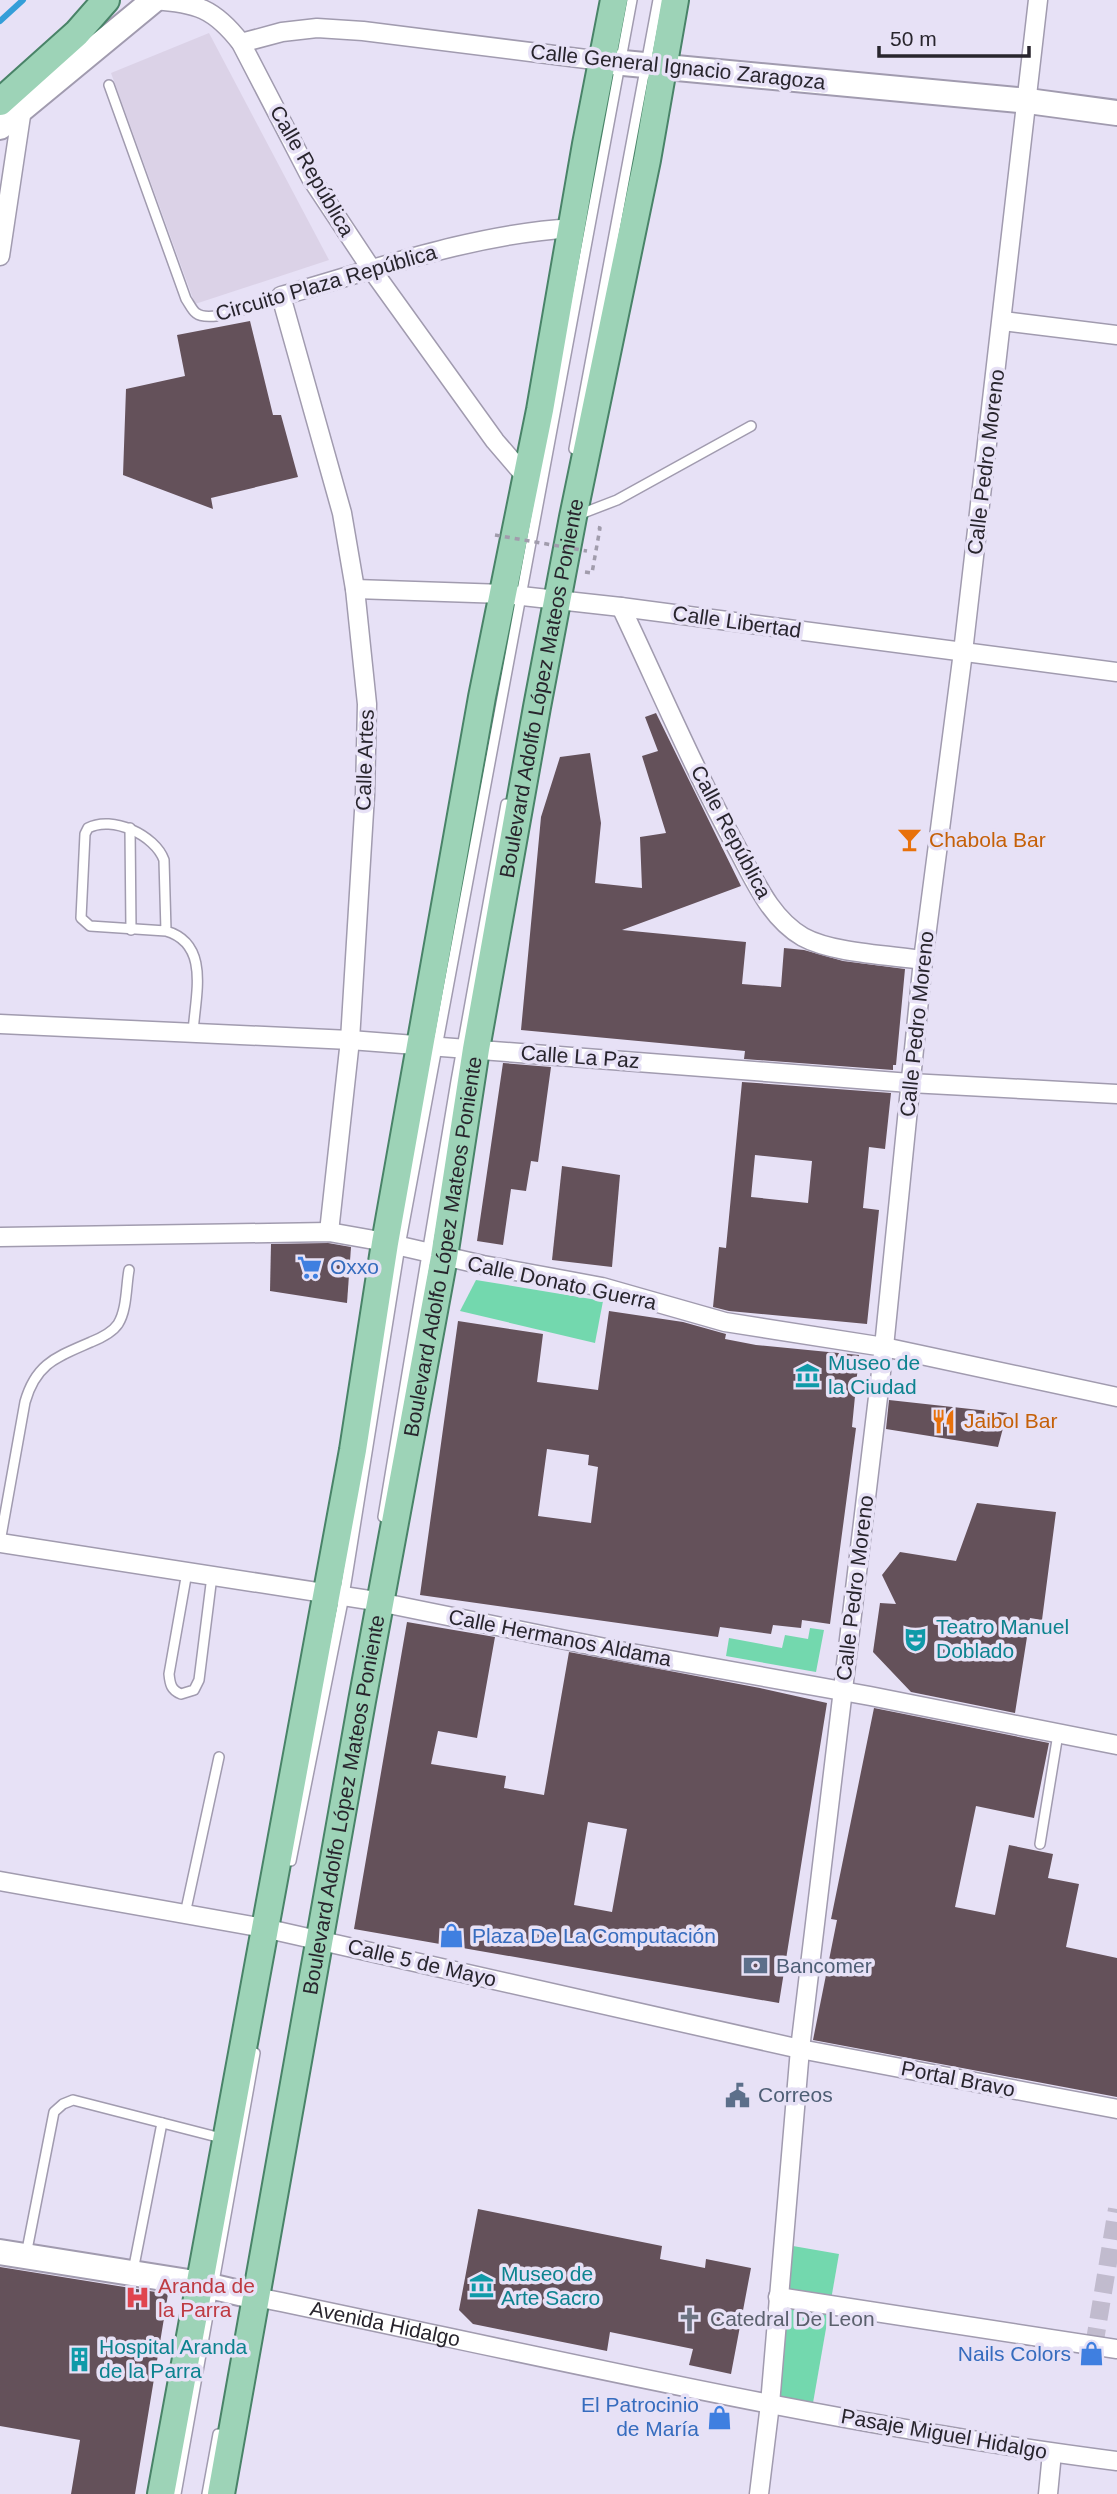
<svg xmlns="http://www.w3.org/2000/svg" width="1117" height="2494" font-family="Helvetica,sans-serif">
<style>
.commercial{fill:#dbd2e7}
.green{fill:#73d8ae}
.lines{fill:none;stroke-linecap:round;stroke-linejoin:round}
.stream{stroke:#359ed8;stroke-width:6}
.building{fill:#64515a;fill-rule:evenodd}
.street-tunnel{stroke:#c1bbce;stroke-width:18;stroke-dasharray:18 9;stroke-linecap:butt}
.lane-casing{stroke:#a19baf;stroke-width:12}
.street-casing{stroke:#a19baf;stroke-width:21}
.secondary-casing{stroke:#a19baf;stroke-width:28}
.primary-casing{stroke:#498368;stroke-width:30}
.path{stroke:#a19cac;stroke-width:3.5;stroke-dasharray:5 5;stroke-linecap:butt}
.lane{stroke:#fff;stroke-width:9}
.street{stroke:#fff;stroke-width:18}
.secondary{stroke:#fff;stroke-width:24}
.primary{stroke:#9dd3b7;stroke-width:26}
.path-bridge{stroke:#a19cac;stroke-width:3.5;stroke-dasharray:5 5;stroke-linecap:butt}
.labels{text-anchor:middle;stroke-width:7;stroke-linejoin:round;paint-order:stroke}
.street-label{font-size:21px;fill:#28252d;stroke:#e7e1f6}
.food-label{font-size:21px;fill:#c56008;stroke:#e7e1f6;text-anchor:start}
.shop-label{font-size:21px;fill:#366cbe;stroke:#e7e1f6;text-anchor:start}
.culture-label{font-size:21px;fill:#0d838f;stroke:#e7e1f6;text-anchor:start}
.service-label{font-size:21px;fill:#4e5e75;stroke:#e7e1f6;text-anchor:start}
.health-label{font-size:21px;fill:#be3a42;stroke:#e7e1f6;text-anchor:start}
.worship-label{font-size:21px;fill:#5b616d;stroke:#e7e1f6;text-anchor:start}
</style>
<rect width="100%" height="100%" fill="#e7e1f6"/>
<!-- commercial -->
<path class="commercial" d="M209 33 329 260 195 304 111 73Z"/>
<!-- green -->
<g class="green">
<path d="M476 1280 603 1301 595 1343 460 1311Z"/>
<path d="M810 1628 824 1630 816 1672 726 1656 729 1638 782 1648 785 1635 808 1639Z"/>
<path d="M793 2246 839 2254 813 2403 775 2396Z"/>
</g>
<g class="lines">
<!-- stream -->
<path class="stream" d="M0 21 23 0"/>
</g>
<!-- building -->
<g class="building">
<path d="M250 321 273 415H281L298 477 211 498 213 509 123 475 126 389 185 376 177 335Z"/>
<path d="M656 713 741 886 622 930 746 942 742 984 781 987 784 948 804 950 843 961 905 969 896 1065H893V1070L744 1059 745 1051 521 1030 541 817 560 757 590 753 601 823 595 883 642 888 640 837 666 833 642 756 658 751 645 717Z"/>
<path d="M503 1063 551 1067 538 1162 531 1161 526 1191 511 1189 503 1245 477 1241Z"/>
<path d="M742 1082 891 1093 885 1149 869 1147 863 1208 879 1210 867 1324 729 1311 713 1307 719 1247 726 1248ZM755 1155 812 1161 808 1203 751 1197Z"/>
<path d="M562 1166 620 1175 612 1267 552 1260Z"/>
<path d="M328 1243 351 1247 347 1303 270 1291 271 1244Z"/>
<path d="M609 1311 683 1322 726 1334 725 1339 756 1345 859 1355 852 1427 856 1428 830 1624 802 1620 801 1628 773 1625 771 1634 720 1627 718 1637 420 1595 458 1321 543 1334 537 1382 598 1390ZM547 1449 589 1455 588 1465 598 1467 591 1523 538 1516Z"/>
<path d="M889 1400 1007 1413 998 1447 886 1429Z"/>
<path d="M977 1503 1056 1512 1042 1620 1030 1618 1015 1713 911 1692 873 1652 880 1603 896 1604 882 1575 900 1552 956 1561Z"/>
<path d="M407 1622 495 1637 477 1738 438 1731 431 1764 506 1776 504 1788 544 1795 569 1652 760 1688 827 1703 779 2003 354 1929ZM588 1822 627 1829 612 1912 574 1905Z"/>
<path d="M874 1708 1049 1743 1034 1818 976 1806 955 1907 995 1915 1009 1845 1053 1854 1048 1878 1079 1884 1066 1947 1117 1958V2097L813 2040 837 1920 831 1919Z"/>
<path d="M478 2209 662 2246 660 2259 705 2268 706 2259 751 2268 731 2374 689 2365 693 2349 610 2332 607 2351 473 2324 459 2310Z"/>
<path d="M0 2267 168 2294 135 2494H71L80 2440 0 2426Z"/>
</g>
<g class="lines">
<!-- street-tunnel -->
<path class="street-tunnel" d="M1094 2346 1117 2209"/>
<defs>
<g id="lane">
<path d="M109 85 186 299C189 303 192 310 196 313 211 325 263 302 281 296"/>
<path d="M574 449 658 0"/>
<path d="M578 515 617 500 751 426"/>
<path d="M130 828 131 930"/>
<path d="M166 931 164 860C155 835 112 815 88 828L85 834 81 918 90 926 166 931C211 944 195 996 193 1033"/>
<path d="M383 1517 456 1081 506 804"/>
<path d="M0 1542 25 1402C36 1363 57 1357 91 1342 101 1338 112 1333 118 1324 127 1310 126 1286 129 1270"/>
<path d="M187 1572 169 1674C170 1684 171 1690 181 1694L194 1690 199 1680 212 1576"/>
<path d="M1040 1844 1058 1734"/>
<path d="M291 1861 344 1596 400 1246 632 0"/>
<path d="M185 1914 219 1757"/>
<path d="M26 2255 54 2112 63 2104 73 2100 225 2139"/>
<path d="M133 2271 162 2123"/>
<path d="M176 2494 255 2053"/>
<path d="M207 2494 218 2434"/>
</g>
<g id="street">
<path d="M154 0C196 3 214 8 241 43L311 178 372 270 495 441 526 477"/>
<path d="M241 43 282 32 317 28 363 31 602 61"/>
<path d="M0 256 22 109"/>
<path d="M1003 321 1117 335"/>
<path d="M355 589 504 594 621 607 1117 672"/>
<path d="M621 607C659 687 694 770 737 848 754 879 770 918 803 937 832 953 888 955 923 960"/>
<path d="M0 1024 350 1040 910 1083 1117 1094"/>
<path d="M329 1232 350 1040 365 795 367 704 355 589 342 513 281 296C376 269 473 234 573 228"/>
<path d="M0 1237 329 1232 374 1240 483 1265 602 1287 725 1322 884 1347 1117 1397"/>
<path d="M0 1543 369 1600 620 1651 870 1696 1117 1745"/>
<path d="M0 1881 264 1928 800 2049 1117 2109"/>
<path id="s1" d="M257 2297C542 2356 828 2424 1117 2461"/>
<path d="M778 2297 1117 2349"/>
<path d="M759 2494 770 2404 800 2049 884 1347 923 960 963 652 1038 0"/>
<path d="M1048 2494 1052 2453"/>
</g>
<g id="secondary">
<path d="M602 61 1028 101 1117 113"/>
<path d="M0 127 154 0"/>
<path d="M0 2252 201 2284 257 2297"/>
</g>
<g id="primary">
<path d="M0 102 77 33 106 0"/>
<path d="M161 2494 353 1450 385 1243 482 697 540 410 586 144 614 0"/>
<path id="s2" d="M221 2494 362 1701 444 1257 476 1049 537 707 573 517 647 160 675 0"/>
</g>
</defs>
<!-- lane casing -->
<use href="#lane" class="lane-casing"/>
<!-- street casing -->
<use href="#street" class="street-casing"/>
<!-- secondary casing -->
<use href="#secondary" class="secondary-casing"/>
<!-- primary casing -->
<use href="#primary" class="primary-casing"/>
<!-- path -->
<path class="path" d="M585 572 592 573 600 528 595 527"/>
<!-- lane -->
<use href="#lane" class="lane"/>
<!-- street -->
<use href="#street" class="street"/>
<!-- secondary -->
<use href="#secondary" class="secondary"/>
<!-- primary -->
<use href="#primary" class="primary"/>
<!-- path-bridge -->
<path class="path-bridge" d="M495 535 587 551"/>
</g>
<!-- icons -->
<defs>
<symbol id="bar-bare" viewBox="-9 -9 18 18"><path d="M-6-5H6L.8 .8V4.5H3.5V6h-7V4.5H-.8V.8Z" fill="#e8710a" stroke="#e7e1f6" stroke-width="2.5" paint-order="stroke"/></symbol>
<symbol id="supermarket-bare" viewBox="-9 -9 18 18"><path d="M-6-5.5h2.5l.6 2H6L4.5 2H-2.5L-4.4-4H-6ZM-1.5 3.2a1.3 1.3 0 1 0 .1 0ZM3 3.2a1.3 1.3 0 1 0 .1 0Z" fill="#3f7fe0" stroke="#e7e1f6" stroke-width="2.5" paint-order="stroke"/></symbol>
<symbol id="museum-bare" viewBox="-9 -9 18 18"><path d="M0-6L6-3V-2H-6V-3ZM-5-1h2V3h-2ZM-1-1h2V3h-2ZM3-1h2V3H3ZM-6 4H6V6H-6Z" fill="#0f9aa8" stroke="#e7e1f6" stroke-width="2.5" paint-order="stroke"/></symbol>
<symbol id="restaurant-bare" viewBox="-9 -9 18 18"><path d="M-5-6h1v4h1v-4h1v4h1v-4h1v5L-1.5 .5V6h-2V.5L-5-1ZM5-6V6H3V1.5H1.5Q1.5-4 5-6Z" fill="#e8710a" stroke="#e7e1f6" stroke-width="2.5" paint-order="stroke"/></symbol>
<symbol id="theatre-bare" viewBox="-9 -9 18 18"><path d="M-5-5.5Q0-4 5-5.5V0Q5 5 0 6Q-5 5-5 0ZM-3.3-2.5H-1v1.5H-3.3ZM1-2.5H3.3v1.5H1ZM-2.8 1Q0 5.5 2.8 1Z" fill="#0f9aa8" stroke="#e7e1f6" stroke-width="2.5" paint-order="stroke"/></symbol>
<symbol id="shop-bare" viewBox="-9 -9 18 18"><path d="M-5-2.5h2.3a2.7 3.5 0 0 1 5.4 0H5L5.5 6h-11ZM-1.5-2.5h3a1.5 2.3 0 0 0-3 0Z" fill="#3f7fe0" stroke="#e7e1f6" stroke-width="2.5" paint-order="stroke"/></symbol>
<symbol id="bank-bare" viewBox="-9 -9 18 18"><path d="M-6-4H6V4H-6ZM0-2.3a2.3 2.3 0 1 0 0 4.6a2.3 2.3 0 1 0 0-4.6Z" fill="#5c6f8a" stroke="#e7e1f6" stroke-width="2.5" paint-order="stroke"/></symbol>
<symbol id="civic-bare" viewBox="-9 -9 18 18"><path d="M-.6-6.5H3V-4.5H.6V-3L4-1V1h2V6H-6V1h2V-1L-.6-3ZM-1.2 2.5V6h2.4V2.5Z" fill="#5c6f8a" stroke="#e7e1f6" stroke-width="2.5" paint-order="stroke"/></symbol>
<symbol id="hospital-bare" viewBox="-9 -9 18 18"><path d="M-5-5h3v3.5h4V-5h3V5h-3V1.5h-4V5h-3Z" fill="#e0444e" stroke="#e7e1f6" stroke-width="2.5" paint-order="stroke"/></symbol>
<symbol id="church-bare" viewBox="-9 -9 18 18"><path d="M-1.2-6h2.4v3.5h3.3v2.4h-3.3V6h-2.4V-.1h-3.3v-2.4h3.3Z" fill="#6b7280" stroke="#e7e1f6" stroke-width="2.5" paint-order="stroke"/></symbol>
<symbol id="building-bare" viewBox="-9 -9 18 18"><path d="M-4-6H4V6H1V3H-1V6H-4ZM-2.5-4.3h1.7v1.8h-1.7ZM.8-4.3h1.7v1.8H.8ZM-2.5-1h1.7V.8h-1.7ZM.8-1h1.7V.8H.8Z" fill="#0f9aa8" stroke="#e7e1f6" stroke-width="2.5" paint-order="stroke"/></symbol>
</defs>
<g fill-rule="evenodd">
<use href="#bar-bare" x="892" y="822" width="35" height="35"/>
<use href="#supermarket-bare" x="292" y="1250" width="35" height="35"/>
<use href="#museum-bare" x="790" y="1358" width="35" height="35"/>
<use href="#restaurant-bare" x="926" y="1404" width="35" height="35"/>
<use href="#theatre-bare" x="898" y="1622" width="35" height="35"/>
<use href="#shop-bare" x="434" y="1918" width="35" height="35"/>
<use href="#bank-bare" x="738" y="1948" width="35" height="35"/>
<use href="#civic-bare" x="720" y="2078" width="35" height="35"/>
<use href="#museum-bare" x="464" y="2268" width="35" height="35"/>
<use href="#hospital-bare" x="120" y="2280" width="35" height="35"/>
<use href="#church-bare" x="672" y="2302" width="35" height="35"/>
<use href="#shop-bare" x="1074" y="2336" width="35" height="35"/>
<use href="#building-bare" x="62" y="2342" width="35" height="35"/>
<use href="#shop-bare" x="702" y="2400" width="35" height="35"/>
</g>
<g class="labels">
<!-- street labels -->
<g class="street-label">
<text transform="translate(678 67) rotate(6)" y="7">Calle General Ignacio Zaragoza</text>
<text transform="translate(312 171) rotate(60)" y="7">Calle República</text>
<text transform="translate(326 283) rotate(-16)" y="7">Circuito Plaza República</text>
<text transform="translate(986 462) rotate(-83)" y="7">Calle Pedro Moreno</text>
<text transform="translate(737 622) rotate(8)" y="7">Calle Libertad</text>
<text dy="7" stroke="none"><textPath href="#s2" startOffset="1834">Boulevard Adolfo López Mateos Poniente</textPath></text>
<text transform="translate(365 760) rotate(-88)" y="7">Calle Artes</text>
<text transform="translate(731 832) rotate(62)" y="7">Calle República</text>
<text transform="translate(917 1024) rotate(-84)" y="7">Calle Pedro Moreno</text>
<text transform="translate(580 1057) rotate(4)" y="7">Calle La Paz</text>
<text dy="7" stroke="none"><textPath href="#s2" startOffset="1267">Boulevard Adolfo López Mateos Poniente</textPath></text>
<text transform="translate(562 1283) rotate(12)" y="7">Calle Donato Guerra</text>
<text transform="translate(855 1588) rotate(-83)" y="7">Calle Pedro Moreno</text>
<text transform="translate(560 1638) rotate(11)" y="7">Calle Hermanos Aldama</text>
<text dy="7" stroke="none"><textPath href="#s2" startOffset="700">Boulevard Adolfo López Mateos Poniente</textPath></text>
<text transform="translate(422 1963) rotate(13)" y="7">Calle 5 de Mayo</text>
<text transform="translate(958 2079) rotate(11)" y="7">Portal Bravo</text>
<text dy="7" stroke="none"><textPath href="#s1" startOffset="131">Avenida Hidalgo</textPath></text>
<text transform="translate(944 2434) rotate(10)" y="7">Pasaje Miguel Hidalgo</text>
</g>
<!-- food labels -->
<g class="food-label">
<text x="929" y="847">Chabola Bar</text>
<text x="964" y="1428">Jaibol Bar</text>
</g>
<!-- shop labels -->
<g class="shop-label">
<text x="330" y="1274">Oxxo</text>
<text x="472" y="1943">Plaza De La Computación</text>
<text x="1071" y="2361" text-anchor="end">Nails Colors</text>
<text x="699" y="2412" text-anchor="end">El Patrocinio<tspan x="699" dy="24">de María</tspan></text>
</g>
<!-- culture labels -->
<g class="culture-label">
<text x="828" y="1370">Museo de<tspan x="828" dy="24">la Ciudad</tspan></text>
<text x="936" y="1634">Teatro Manuel<tspan x="936" dy="24">Doblado</tspan></text>
<text x="501" y="2281">Museo de<tspan x="501" dy="24">Arte Sacro</tspan></text>
<text x="99" y="2354">Hospital Aranda<tspan x="99" dy="24">de la Parra</tspan></text>
</g>
<!-- service labels -->
<g class="service-label">
<text x="776" y="1973">Bancomer</text>
<text x="758" y="2102">Correos</text>
</g>
<!-- health labels -->
<g class="health-label">
<text x="158" y="2293">Aranda de<tspan x="158" dy="24">la Parra</tspan></text>
</g>
<!-- worship labels -->
<g class="worship-label">
<text x="710" y="2326">Catedral De Leon</text>
</g>
</g>
<!-- scale -->
<path d="M879 46v10h150v-10" fill="none" stroke="#28252d" stroke-width="3.5"/>
<text x="890" y="46" font-size="21" fill="#28252d" stroke="#e7e1f6" stroke-width="5" paint-order="stroke">50 m</text>
</svg>
